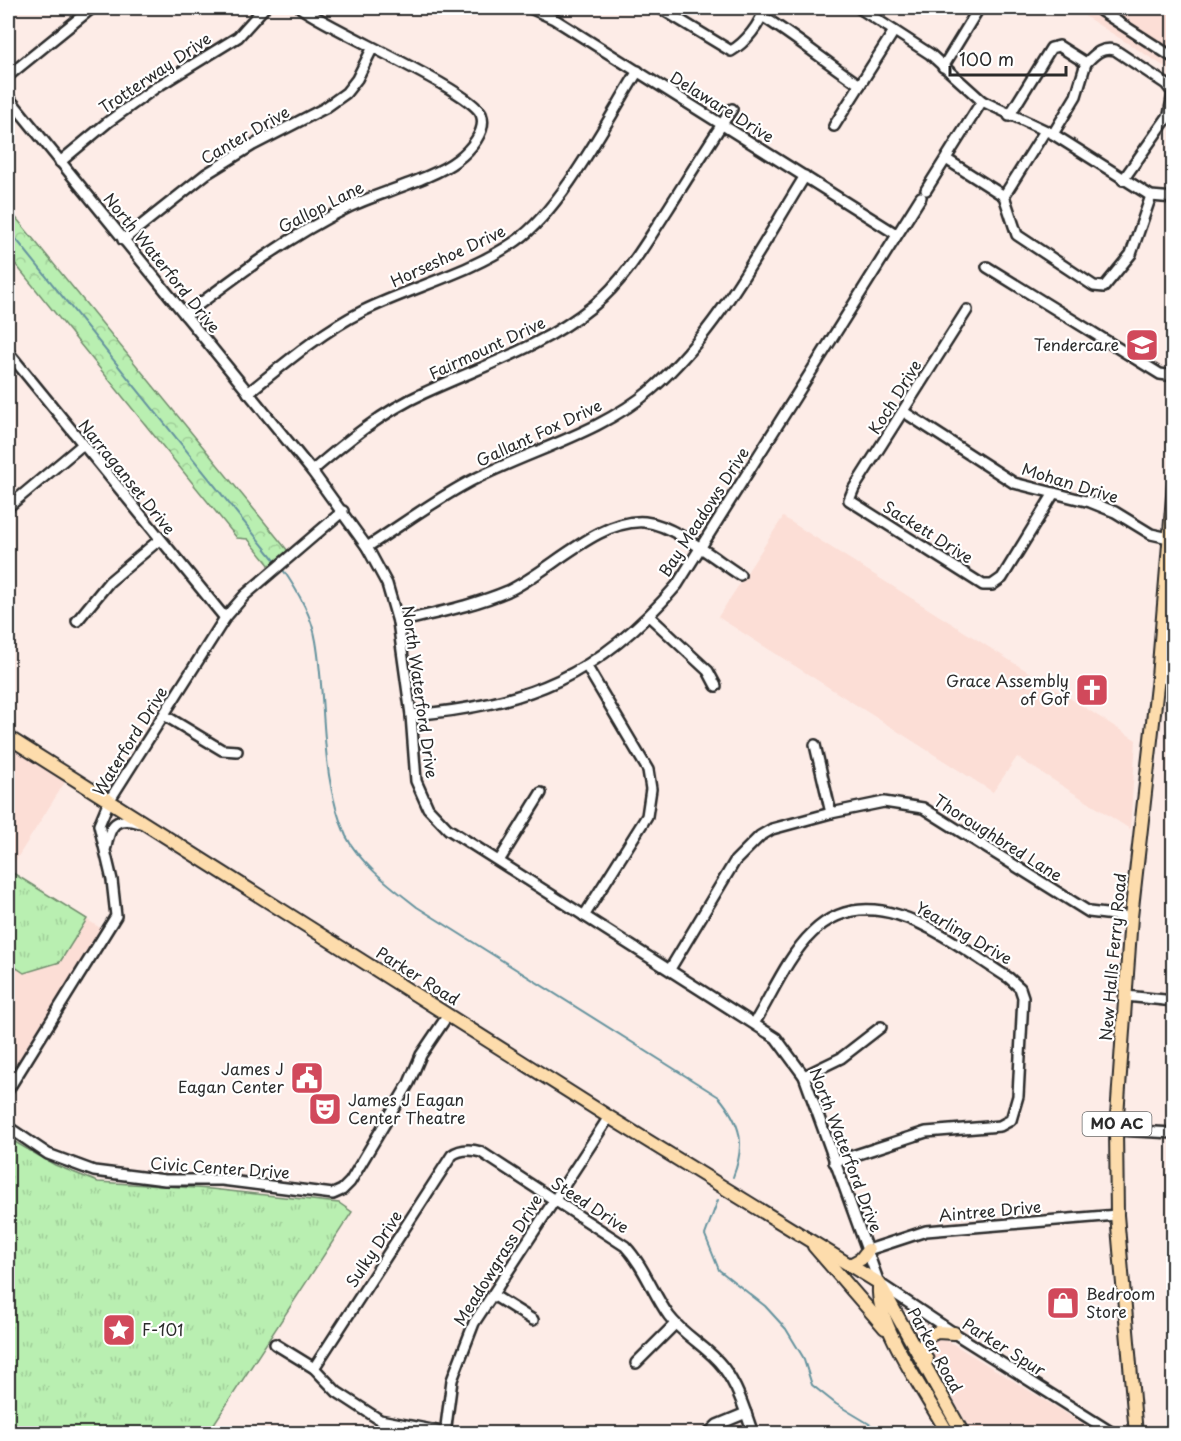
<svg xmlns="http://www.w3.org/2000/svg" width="1181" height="1441" font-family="'Playpen Sans',sans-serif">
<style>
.built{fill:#fcded6}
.forest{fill:url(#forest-crowns);stroke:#728d6e;stroke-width:1.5}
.park{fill:url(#park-tufts);stroke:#728d6e;stroke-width:1.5}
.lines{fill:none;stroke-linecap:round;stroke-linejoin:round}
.stream{stroke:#65939e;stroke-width:2}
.minor-casing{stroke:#2b2b2b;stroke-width:14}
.major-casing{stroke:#2b2b2b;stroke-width:16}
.minor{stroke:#fff;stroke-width:9}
.major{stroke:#fddcac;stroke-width:12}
.labels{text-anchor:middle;stroke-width:4.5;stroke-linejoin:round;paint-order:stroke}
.shield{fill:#fff;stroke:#6b6b6b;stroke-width:1.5}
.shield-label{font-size:15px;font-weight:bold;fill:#2b2b2b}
.street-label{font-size:16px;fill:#2b2b2b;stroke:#fff}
.poi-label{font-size:16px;fill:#2b2b2b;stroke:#fff;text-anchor:end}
</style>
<defs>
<pattern id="forest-crowns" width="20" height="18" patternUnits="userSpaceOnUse" patternTransform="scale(1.5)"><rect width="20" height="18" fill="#b9efb1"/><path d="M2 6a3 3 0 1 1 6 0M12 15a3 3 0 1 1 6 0" fill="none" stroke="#9fcd98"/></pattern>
<pattern id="park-tufts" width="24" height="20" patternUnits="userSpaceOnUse" patternTransform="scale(1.5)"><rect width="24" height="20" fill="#b9efb1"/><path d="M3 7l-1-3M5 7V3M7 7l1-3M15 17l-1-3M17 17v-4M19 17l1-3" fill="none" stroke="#9fcd98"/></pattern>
</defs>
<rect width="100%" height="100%" fill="#fdece7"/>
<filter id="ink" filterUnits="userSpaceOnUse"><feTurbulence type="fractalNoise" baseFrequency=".0167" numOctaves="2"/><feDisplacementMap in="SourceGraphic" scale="12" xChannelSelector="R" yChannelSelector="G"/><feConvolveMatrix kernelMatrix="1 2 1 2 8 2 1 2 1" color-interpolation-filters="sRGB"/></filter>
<g filter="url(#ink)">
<!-- built -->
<g class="built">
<path d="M1072 8H1173V72Z"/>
<path d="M783 517 1136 740 1130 829 1017 757 993 792 718 617Z"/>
<path d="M8 746 65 782 9 871 102 929 8 1078Z"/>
<path d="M941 1338 950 1342 1098 1433H971L929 1351 934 1339Z"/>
</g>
<!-- forest -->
<path class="forest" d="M8 208 288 551 270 566 248 539 237 538 8 255Z"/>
<!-- park -->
<g class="park">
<path d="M8 870 87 919 60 962 24 973 8 962Z"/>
<path d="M8 1138 55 1165 98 1182 211 1189 339 1203 352 1212 208 1433H8Z"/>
</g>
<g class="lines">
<!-- stream -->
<g class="stream">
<path d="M8 229 277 563"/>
<path d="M281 567C296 588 312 616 316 641 327 705 319 776 346 836 360 864 393 888 417 907L719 1097C741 1124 746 1143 733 1177"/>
<path d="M718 1200 705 1235 719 1270 765 1306 786 1329 803 1357 812 1385 836 1404 886 1434"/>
</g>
<defs>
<g id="minor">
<path d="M530 8 554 19 896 234"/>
<path d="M660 8 731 51C745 43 761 24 764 8"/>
<path d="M859 8 930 54 982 101 1053 134 1151 196 1174 198"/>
<path d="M1102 8 1101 11 1174 58"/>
<path d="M762 16C797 38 826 62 860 85"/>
<path d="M943 67 979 8"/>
<path d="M8 76 92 8"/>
<path d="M8 97 312 471 367 547 387 584 398 622 411 715 416 781 428 808 448 829 776 1038 804 1076 879 1283 954 1333 1114 1434"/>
<path d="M1009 116 1051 48 1059 46 1086 63C1095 54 1101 47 1115 50L1166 84 1173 93 1169 115 1123 180"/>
<path d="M834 126 894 31"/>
<path d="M1053 134 1076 96 1086 63"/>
<path d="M946 159 1004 196 1017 235 1094 286 1104 287 1131 254 1151 196"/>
<path d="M60 162 108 122 155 88 238 37 264 8"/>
<path d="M926 190 982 101"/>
<path d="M1004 196 1045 131"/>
<path d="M123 240 206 174 253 145 325 108 346 93 357 79 372 49"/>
<path d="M987 267 1160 374 1174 376"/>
<path d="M967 310 854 488 849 500 983 585H992L1002 578 1054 493"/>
<path d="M185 315C239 274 288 237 349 207 378 193 433 179 457 160 469 151 488 131 481 114 470 90 333 31 301 8"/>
<path d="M8 352 225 618"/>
<path d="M248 393C284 364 321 332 363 311 412 287 470 273 516 241 561 210 608 119 638 71"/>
<path d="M904 412 1014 483 1090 502 1115 512 1151 534 1169 538"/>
<path d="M312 471C347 441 382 412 424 393 482 366 543 347 593 306 625 280 646 243 668 209 689 176 710 142 732 109"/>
<path d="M8 507 82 445"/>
<path d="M367 547C400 526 432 502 467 483 527 451 600 434 652 389 718 331 759 250 805 176"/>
<path d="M650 617 708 671 716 686"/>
<path d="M77 621 109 582 159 540"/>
<path d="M398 622C435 613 473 606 508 591 549 572 599 518 645 522 674 525 715 559 740 575"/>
<path d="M1158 678 1174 679"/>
<path d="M164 715 222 750 237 751"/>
<path d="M411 715C528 705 599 676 677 585L921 197"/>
<path d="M815 745 831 813"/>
<path d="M106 847C110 824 116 816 140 823"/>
<path d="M499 861 541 793"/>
<path d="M584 916 647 816 651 789 648 770 587 667"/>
<path d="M670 969 735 861 760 836 772 829 831 813 884 802 923 808 1089 912 1131 917"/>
<path d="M1126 996 1174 1001"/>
<path d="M755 1022C772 994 788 956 812 933 873 873 954 944 1009 978L1020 988 1023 997 1018 1096 1011 1120 1000 1126 926 1132 834 1162"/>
<path d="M804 1076 841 1058 881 1027"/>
<path d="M8 1090 116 916 112 880 99 825 109 801 225 618 245 595 343 511"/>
<path d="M8 1127 48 1154 94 1171 165 1180H222L333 1194 342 1190 350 1182 409 1083 421 1055 448 1015"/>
<path d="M1116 1130 1174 1133"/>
<path d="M868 1250 926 1231 1117 1215"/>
<path d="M493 1295 533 1320"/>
<path d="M275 1344 314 1368 337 1392 380 1420 453 1434"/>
<path d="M636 1363 675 1324"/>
<path d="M314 1368 452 1155C460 1149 471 1149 481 1152L625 1246C644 1266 653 1294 669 1316 684 1336 708 1347 723 1367 738 1387 745 1410 753 1434"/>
<path d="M445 1434 452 1380 474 1323 609 1117"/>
<path d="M708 1434 717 1425 746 1413"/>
</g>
<g id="major">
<path d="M8 737 609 1117 879 1283 963 1434"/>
<path d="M814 1246 885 1328"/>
<path d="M850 1265 861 1259 868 1250"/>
<path d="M879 1287C876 1326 929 1398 948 1434"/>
<path d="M927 1360 922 1348 927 1337 937 1332 954 1333"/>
<path d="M1136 1434 1117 1215 1116 1130 1131 917 1158 677 1174 484"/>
</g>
</defs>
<!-- minor casing -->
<use href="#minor" class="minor-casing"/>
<!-- major casing -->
<use href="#major" class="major-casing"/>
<!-- minor -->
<use href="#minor" class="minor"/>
<!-- major -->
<use href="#major" class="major"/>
</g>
</g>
<!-- icons -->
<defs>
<symbol id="school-square" viewBox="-11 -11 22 22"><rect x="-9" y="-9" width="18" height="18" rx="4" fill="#d1495b" stroke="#fff"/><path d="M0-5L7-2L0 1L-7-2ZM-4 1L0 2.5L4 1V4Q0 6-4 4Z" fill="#fff"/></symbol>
<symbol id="church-square" viewBox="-11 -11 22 22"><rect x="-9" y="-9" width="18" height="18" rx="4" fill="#d1495b" stroke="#fff"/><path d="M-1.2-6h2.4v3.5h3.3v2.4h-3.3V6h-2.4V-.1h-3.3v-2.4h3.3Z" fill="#fff"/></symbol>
<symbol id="civic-square" viewBox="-11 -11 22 22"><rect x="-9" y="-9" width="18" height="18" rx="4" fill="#d1495b" stroke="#fff"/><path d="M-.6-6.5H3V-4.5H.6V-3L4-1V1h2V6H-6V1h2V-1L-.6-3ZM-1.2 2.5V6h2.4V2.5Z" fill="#fff"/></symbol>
<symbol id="theatre-square" viewBox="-11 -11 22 22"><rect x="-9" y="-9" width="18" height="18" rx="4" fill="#d1495b" stroke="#fff"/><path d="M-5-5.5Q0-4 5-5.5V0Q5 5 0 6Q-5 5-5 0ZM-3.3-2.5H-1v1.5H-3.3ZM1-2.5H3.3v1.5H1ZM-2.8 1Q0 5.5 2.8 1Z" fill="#fff"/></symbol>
<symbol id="shop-square" viewBox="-11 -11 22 22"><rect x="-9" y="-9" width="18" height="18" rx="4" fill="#d1495b" stroke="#fff"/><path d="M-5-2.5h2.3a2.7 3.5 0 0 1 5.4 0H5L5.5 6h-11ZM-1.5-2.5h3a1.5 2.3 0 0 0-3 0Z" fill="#fff"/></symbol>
<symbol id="sight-square" viewBox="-11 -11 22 22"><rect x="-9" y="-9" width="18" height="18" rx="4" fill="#d1495b" stroke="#fff"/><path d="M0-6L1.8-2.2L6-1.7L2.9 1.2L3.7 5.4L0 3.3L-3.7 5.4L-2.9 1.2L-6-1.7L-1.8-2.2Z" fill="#fff"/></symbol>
</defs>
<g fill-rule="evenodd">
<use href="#school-square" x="1123" y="326" width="38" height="38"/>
<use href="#church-square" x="1073" y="671" width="38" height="38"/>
<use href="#civic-square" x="288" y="1059" width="38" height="38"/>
<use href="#theatre-square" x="306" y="1090" width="38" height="38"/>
<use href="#shop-square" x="1044" y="1284" width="38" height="38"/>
<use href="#sight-square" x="100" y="1311" width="38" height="38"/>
</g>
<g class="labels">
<!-- shield labels -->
<rect class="shield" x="1082.5" y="1112" width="69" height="24" rx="4.5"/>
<g class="shield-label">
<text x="1117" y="1129">MO AC</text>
</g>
<!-- street labels -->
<g class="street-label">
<text transform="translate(155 73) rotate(-34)" y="6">Trotterway Drive</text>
<text transform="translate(722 107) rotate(32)" y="6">Delaware Drive</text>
<text transform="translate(245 135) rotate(-30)" y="6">Canter Drive</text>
<text transform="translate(321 207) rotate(-27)" y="6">Gallop Lane</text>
<text transform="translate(448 256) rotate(-25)" y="6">Horseshoe Drive</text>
<text transform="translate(162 263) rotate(51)" y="6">North Waterford Drive</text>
<text transform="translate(487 348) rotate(-25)" y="6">Fairmount Drive</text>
<text transform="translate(895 397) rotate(-58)" y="6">Koch Drive</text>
<text transform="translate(539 433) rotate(-25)" y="6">Gallant Fox Drive</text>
<text transform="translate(127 477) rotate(51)" y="6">Narraganset Drive</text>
<text transform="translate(1070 483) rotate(17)" y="6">Mohan Drive</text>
<text transform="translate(704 512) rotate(-57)" y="6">Bay Meadows Drive</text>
<text transform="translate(928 532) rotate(32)" y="6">Sackett Drive</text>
<text transform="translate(420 692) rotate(82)" y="6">North Waterford Drive</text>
<text transform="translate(130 741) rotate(-58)" y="6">Waterford Drive</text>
<text transform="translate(998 838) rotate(32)" y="6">Thoroughbred Lane</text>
<text transform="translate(964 933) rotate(30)" y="6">Yearling Drive</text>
<text transform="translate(1113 957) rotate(-85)" y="6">New Halls Ferry Road</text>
<text transform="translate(418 976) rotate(32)" y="6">Parker Road</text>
<text transform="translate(846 1150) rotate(69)" y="6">North Waterford Drive</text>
<text transform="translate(220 1168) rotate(4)" y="6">Civic Center Drive</text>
<text transform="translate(590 1205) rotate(33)" y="6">Steed Drive</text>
<text transform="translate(990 1211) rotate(-5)" y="6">Aintree Drive</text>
<text transform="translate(374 1249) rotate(-57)" y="6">Sulky Drive</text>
<text transform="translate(498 1260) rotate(-58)" y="6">Meadowgrass Drive</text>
<text transform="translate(1004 1347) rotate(32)" y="6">Parker Spur</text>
<text transform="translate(935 1350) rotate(61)" y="6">Parker Road</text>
</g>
<!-- poi labels -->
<g class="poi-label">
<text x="1119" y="351">Tendercare</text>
<text x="1069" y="687">Grace Assembly<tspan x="1069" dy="18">of Gof</tspan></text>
<text x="284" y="1075">James J<tspan x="284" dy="18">Eagan Center</tspan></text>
<text x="348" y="1106" text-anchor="start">James J Eagan<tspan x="348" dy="18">Center Theatre</tspan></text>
<text x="1086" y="1300" text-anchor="start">Bedroom<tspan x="1086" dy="18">Store</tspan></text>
<text x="142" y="1336" text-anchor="start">F-101</text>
</g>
</g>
<!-- margin -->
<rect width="1181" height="1441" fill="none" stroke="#fff" stroke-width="30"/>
<rect x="15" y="15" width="1151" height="1411" fill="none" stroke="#2b2b2b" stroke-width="2" filter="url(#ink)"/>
<!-- scale -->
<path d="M950 66v9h116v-9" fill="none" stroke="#2b2b2b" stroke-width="3"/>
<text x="959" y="66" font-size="18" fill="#2b2b2b" stroke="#ffffff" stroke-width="4.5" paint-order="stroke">100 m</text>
</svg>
